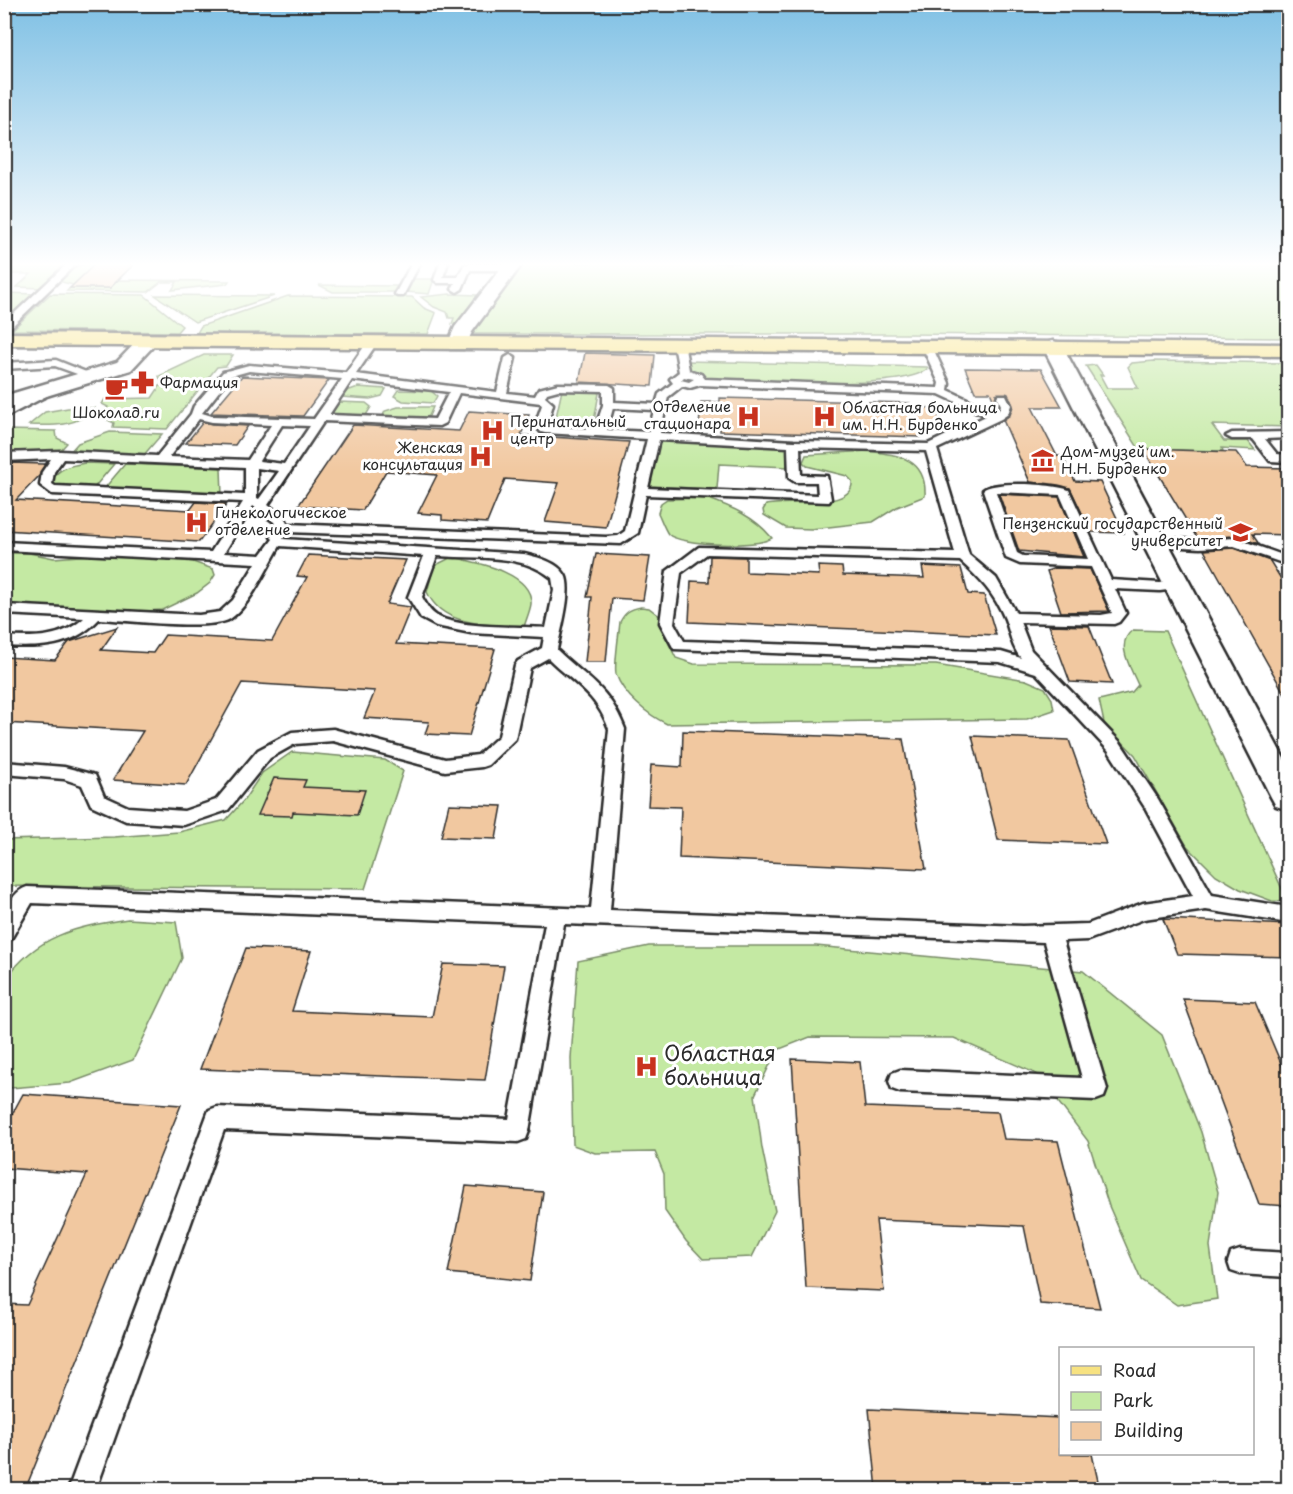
<svg xmlns="http://www.w3.org/2000/svg" width="1293" height="1494" font-family="'Playpen Sans',sans-serif">
<style>
.green{fill:#c4e9a3;stroke:#788a67;stroke-width:1.5}
.building{fill:#f1c8a0;stroke:#2b2b2b;stroke-width:1.5}
.lines{fill:none;stroke-linecap:round;stroke-linejoin:round}
.service-casing{stroke:#2b2b2b;stroke-width:5}
.minor-casing{stroke:#2b2b2b;stroke-width:5}
.primary-casing{stroke:#2b2b2b;stroke-width:5}
.service{fill:#fff;fill-rule:evenodd}
.minor{fill:#fff;fill-rule:evenodd}
.primary{fill:#f7e281;fill-rule:evenodd}
.labels{text-anchor:middle;stroke-width:6;stroke-linejoin:round;paint-order:stroke}
.far-poi-label{font-size:15px;fill:#2b2b2b;stroke:#fff;text-anchor:start}
.near-poi-label{font-size:21px;fill:#2b2b2b;stroke:#fff;text-anchor:start}
</style>
<rect width="100%" height="100%" fill="#fff"/>
<filter id="ink" filterUnits="userSpaceOnUse"><feTurbulence type="fractalNoise" baseFrequency=".0167" numOctaves="2"/><feDisplacementMap in="SourceGraphic" scale="12" xChannelSelector="R" yChannelSelector="G"/><feConvolveMatrix kernelMatrix="1 2 1 2 8 2 1 2 1" color-interpolation-filters="sRGB"/></filter>
<g filter="url(#ink)">
<!-- green -->
<g class="green">
<path d="M5 263H69L43 288 17 287 31 274H5Z"/>
<path d="M519 263H1288V338L904 334H471Z"/>
<path d="M87 264H95L73 285 58 281 72 268Z"/>
<path d="M413 279H434L429 294 407 292Z"/>
<path d="M118 280 229 281 227 284 172 290 177 282H161L148 292 67 291 70 288H110Z"/>
<path d="M319 285 397 286 393 292H333Z"/>
<path d="M5 293 36 294 5 323Z"/>
<path d="M50 294 144 295 182 326 177 332 12 330Z"/>
<path d="M450 294 477 295 457 324H452L454 318H449L447 312 434 307 421 297Z"/>
<path d="M155 295 274 296 195 322Z"/>
<path d="M288 296 412 297 424 308 436 313 428 334 197 333 201 326Z"/>
<path d="M204 355H233L226 366 217 367 167 429 113 427 114 423 100 416 108 407 102 404 105 399 152 398 162 383 159 376Z"/>
<path d="M687 361 927 367 928 368C906 392 741 381 703 379L696 372 688 371Z"/>
<path d="M1154 361 1288 363V427L1212 425 1224 441H1248L1255 450 1222 448 1223 451 1139 449 1086 366 1096 365 1103 375H1100L1107 388H1138L1128 367 1132 363Z"/>
<path d="M358 387 386 389 382 396 370 399 342 397 347 391Z"/>
<path d="M398 390 431 391 437 396 433 403 403 401 394 396Z"/>
<path d="M562 390 595 391 599 393 593 427 554 426Z"/>
<path d="M338 402 366 403 371 407 365 417 336 415 332 412Z"/>
<path d="M398 407H433L429 416 423 419 382 418 385 411Z"/>
<path d="M68 408H94C78 427 53 426 29 425L45 412Z"/>
<path d="M5 430 56 431 57 438 67 443 58 453 5 455Z"/>
<path d="M110 432 162 434 142 457 68 454 78 443Z"/>
<path d="M654 441 787 446 788 467 719 464 717 489 648 486Z"/>
<path d="M868 451C899 455 927 458 925 496L897 507 873 522 855 524 811 529 786 528 764 515 763 510 766 505C784 500 855 510 852 481L847 476 807 466 803 462 806 455Z"/>
<path d="M85 463 114 464 92 490 56 487 52 482C55 468 73 465 85 463Z"/>
<path d="M125 464 221 468 222 495 103 490Z"/>
<path d="M706 498C732 507 755 517 772 538 758 548 680 546 668 534 664 528 661 519 658 513L661 503 667 499Z"/>
<path d="M4 553H29L54 558 92 555 164 559 193 562 213 569 215 575 210 583 197 593 162 610 129 612 5 604Z"/>
<path d="M452 557C474 562 533 572 531 604 530 611 526 620 524 627 490 624 443 628 427 592L434 566Z"/>
<path d="M641 607 649 608 662 618 665 636 676 658 694 664 936 665 1026 680 1045 688 1052 699 1054 710 1027 719 667 724C648 715 623 695 616 674 614 666 619 633 620 622 625 612 630 609 641 607Z"/>
<path d="M1133 630 1165 631 1288 902 1272 901 1240 889 1216 875 1187 846 1135 755 1104 723 1099 700 1132 692 1138 685C1131 668 1114 643 1133 630Z"/>
<path d="M292 752 385 760 403 771 365 889 5 886 4 840 114 837 179 832 226 820 244 800 262 773Z"/>
<path d="M128 919 176 922 182 958 133 1060 70 1083 10 1088 5 1086V980C37 935 75 927 128 919Z"/>
<path d="M649 946H816L1083 971 1162 1035 1201 1132 1218 1192 1210 1246 1217 1299 1177 1305 1141 1280 1109 1206 1088 1141 1037 1074 954 1038 810 1037 777 1050 755 1095 762 1148 775 1211 752 1257 703 1259 686 1241 665 1211 664 1174 655 1152 595 1153 573 1145 571 1058 578 961Z"/>
</g>
<!-- building -->
<g class="building">
<path d="M95 264H134L110 288H70Z"/>
<path d="M585 353 655 355 652 386 579 382Z"/>
<path d="M965 368 1041 369 1062 407H1032L1057 456H1062L1075 481 1100 482 1124 533 1091 532 1070 488 1030 482 1003 420 1010 415 1013 406 1008 394H996L997 408 990 392H975Z"/>
<path d="M242 376 329 380 303 416 211 413Z"/>
<path d="M720 398 910 403 911 407 936 408 944 433H920L921 437 720 431V427H699L701 402H720Z"/>
<path d="M469 411 529 415 521 435 629 442 606 527 545 522 559 483 505 479 487 523 442 520V515L418 513 437 475 386 471 363 510 298 506 353 425 459 431Z"/>
<path d="M203 422 212 424 248 426 235 445 186 443Z"/>
<path d="M1143 449 1236 452 1247 467 1288 468V535L1252 534 1259 544 1235 536 1197 538Z"/>
<path d="M10 463 45 464 39 476 16 500 190 510 196 502 227 504 199 542 4 530V468Z"/>
<path d="M999 494 1059 497 1084 557 1019 551Z"/>
<path d="M1234 548 1270 561 1288 590V700L1204 550Z"/>
<path d="M596 554 650 557 643 600 612 598 606 662H585L592 597H587Z"/>
<path d="M308 555 406 560 387 604 411 607 396 644 495 649 469 736 425 734 429 722 364 718 375 691 242 683 186 785 113 780 143 731 4 723V657L55 660 69 642 117 627 101 650 153 653 165 635 272 641 307 577 297 576Z"/>
<path d="M710 556 746 557V572L819 575 818 566 842 567 843 575 924 578 922 566 961 568 968 594 984 595 996 635 689 622 691 581 709 582Z"/>
<path d="M1055 568 1090 569 1109 611 1061 612 1047 571Z"/>
<path d="M1049 625 1089 626 1112 684 1070 682Z"/>
<path d="M683 731 903 739 926 869 679 858 681 807 648 806 651 765 682 767Z"/>
<path d="M972 736 1069 740 1106 844 998 840Z"/>
<path d="M274 778 306 780 303 787 365 790 357 815 293 812 292 816 258 815Z"/>
<path d="M449 804 502 806 496 839 441 837Z"/>
<path d="M1163 919 1288 925V957L1177 954Z"/>
<path d="M246 948 311 951 292 1011 432 1017 443 964 504 966 485 1080 200 1069Z"/>
<path d="M1183 999 1255 1002 1288 1080V1206L1259 1204Z"/>
<path d="M792 1059 860 1062 865 1107 998 1112 1004 1139 1058 1141 1100 1308 1040 1304 1024 1226 876 1220 884 1291 806 1288Z"/>
<path d="M23 1094 181 1105 25 1490H4V1304L27 1305 87 1174 4 1168V1129Z"/>
<path d="M466 1186 543 1192 530 1281 448 1273Z"/>
<path d="M869 1409 1060 1418V1454H1092L1100 1490H877Z"/>
</g>
<g class="lines">
<defs>
<g id="service">
<path d="M68 263H77L8 330 4 331V323Z"/>
<path d="M412 263H420L403 296H397L395 294Z"/>
<path d="M440 263H448L443 277H458L464 265 467 264H511L515 267 511 270H470L462 289 457 292 452 289 455 283H438L434 280Z"/>
<path d="M372 340 377 343 356 374 497 392 505 358 510 355 515 358 507 393 535 396 539 389 558 384 609 385 614 388V402L656 404 659 394 673 383 670 379 679 372 674 344 679 341 684 344 689 370 701 374 705 379 938 388 939 383 922 346 931 344 949 383 948 390 995 412 999 410 1001 405 997 397 998 395H1006L1011 405 1008 414 1001 419 937 449 969 555 996 578 1016 613 1101 615 1112 613 1091 567 1020 564 1006 558 983 490C993 480 1056 484 1069 490L1111 580 1160 583 1177 581 1184 585 1182 588 1160 591 1115 589 1126 613 1119 622 1114 624 1020 622 1031 650 1120 742 1158 799 1212 895 1288 907V923L1206 910 1144 919 1088 940 1063 941 1107 1089 1104 1097 1096 1100 900 1092 892 1089 889 1081 892 1073 900 1070 1082 1078 1044 942 564 924 529 1131 526 1139 518 1142 224 1130 96 1490H68L209 1110 217 1107 509 1119 545 924 32 903 11 939 4 941C4 923 6 894 27 887L591 909 609 729C596 693 573 683 548 658L530 668 515 739 488 765 482 767 445 771 333 741 295 744 270 758 228 810 184 825 126 821 91 805 82 785 64 779 4 774V762L64 767 95 775 104 796 128 807 184 811 216 800 258 750 292 732 333 729 445 759 478 755 499 736 515 665 518 661 542 648 544 637 471 633 436 626 421 618 408 597 424 556 280 546C268 566 250 606 230 619 209 631 126 620 99 619 73 647 41 648 4 646V636C33 638 61 639 84 618L4 614V605L199 615 220 612 233 600 256 563 4 550V542L211 552 243 502 52 494 40 485 42 472 51 459 4 461V453L60 451 157 456 191 414 194 406 223 372 249 365 346 373 368 341ZM249 371 342 379 314 419 212 416 202 413 231 376ZM684 377 694 379 689 382 681 380ZM352 380 449 392 435 419 329 415ZM700 385 939 394 986 416 928 444 794 441 660 433 668 397 682 386 690 388ZM558 390 603 391V405L595 429 548 427 547 425 553 404 545 397 547 393ZM459 393 541 403 542 405 535 425 541 432 545 433 647 439 625 531 618 536 606 537 288 524 284 517 268 505 324 421 439 426 445 423ZM613 408 654 410 649 432 607 430ZM199 419 212 422 271 425 248 460 169 457ZM282 425 310 426 284 464 259 461ZM659 440 788 447 789 478 795 482H817L818 495 648 488ZM800 448 926 451 955 553 699 547 667 571 660 623 674 649 1000 662 1036 673 1108 750 1146 809 1193 896 1143 903 1088 924 1022 926 610 910 625 729C609 687 587 679 557 650 560 633 573 590 565 575 558 562 537 557 524 554L283 539 287 532 621 544 638 533 646 495 829 502 831 499 827 476 801 475ZM63 459 245 467V495L55 486 52 484 54 472ZM257 468 279 471 259 499 257 498ZM996 492 1060 495 1088 559 1023 556 1017 553ZM253 506 274 522 277 528 271 537 273 539 261 555 224 553ZM707 554 960 561C980 579 994 593 1005 619 1010 632 1012 648 1021 658L1001 652 684 641 674 623 681 573ZM437 556C475 559 522 553 552 578L554 590 546 628C518 626 461 629 437 616 429 611 426 604 422 597Z"/>
<path d="M56 360 96 376 91 379 55 366 4 369V363Z"/>
<path d="M48 388 53 391 52 393 4 418V410Z"/>
<path d="M1288 432V438L1265 439 1277 454 1288 455V462L1270 461 1253 439H1232L1226 436 1232 433Z"/>
<path d="M1154 538 1200 540 1235 538 1288 557V565L1234 546 1200 548 1149 545 1147 542Z"/>
<path d="M1240 1250 1288 1253V1277L1240 1274 1231 1271 1228 1262 1231 1253Z"/>
</g>
<g id="minor">
<path d="M505 263H523L472 332 464 349H450L447 345 455 327Z"/>
<path d="M147 336 154 338 157 342 131 370 4 409V396L117 362 140 338Z"/>
<path d="M1053 341 1060 343 1063 347 1288 766V810L1276 806 1271 797 1043 347 1046 343Z"/>
</g>
<path id="primary" d="M4 333 1288 344V356L4 345Z"/>
</defs>
<!-- service casing -->
<use href="#service" class="service-casing"/>
<!-- minor casing -->
<use href="#minor" class="minor-casing"/>
<!-- primary casing -->
<use href="#primary" class="primary-casing"/>
<!-- service -->
<use href="#service" class="service"/>
<!-- minor -->
<use href="#minor" class="minor"/>
<!-- primary -->
<use href="#primary" class="primary"/>
</g>
</g>
<!-- sky -->
<linearGradient id="sky" x2="0" y2="1"><stop stop-color="#7fc0e4"/><stop offset="0.56" stop-color="#fff"/><stop offset="1" stop-color="#fff" stop-opacity="0"/></linearGradient>
<rect width="1293" height="472" fill="url(#sky)"/>
<!-- icons -->
<defs>
<symbol id="pharmacy-bare" viewBox="-9 -9 18 18"><path d="M-2-6h4v4h4v4h-4v4h-4v-4h-4v-4h4Z" fill="#c8321e" stroke="#fff" stroke-width="2.5" paint-order="stroke"/></symbol>
<symbol id="cafe-bare" viewBox="-9 -9 18 18"><path d="M-5.5-4.5H6V0H3Q3 3.5 0 3.5H-2.5Q-5.5 3.5-5.5 0ZM3-3.2v2h1.7v-2ZM-6 4.5H4V6H-6Z" fill="#c8321e" stroke="#fff" stroke-width="2.5" paint-order="stroke"/></symbol>
<symbol id="hospital-bare" viewBox="-9 -9 18 18"><path d="M-5-5h3v3.5h4V-5h3V5h-3V1.5h-4V5h-3Z" fill="#c8321e" stroke="#fff" stroke-width="2.5" paint-order="stroke"/></symbol>
<symbol id="museum-bare" viewBox="-9 -9 18 18"><path d="M0-6L6-3V-2H-6V-3ZM-5-1h2V3h-2ZM-1-1h2V3h-2ZM3-1h2V3H3ZM-6 4H6V6H-6Z" fill="#c8321e" stroke="#fff" stroke-width="2.5" paint-order="stroke"/></symbol>
<symbol id="university-bare" viewBox="-9 -9 18 18"><path d="M0-5L7-2L0 1L-7-2ZM-4 1L0 2.5L4 1V4Q0 6-4 4Z" fill="#c8321e" stroke="#fff" stroke-width="2.5" paint-order="stroke"/></symbol>
</defs>
<g fill-rule="evenodd">
<use href="#pharmacy-bare" x="126" y="366" width="33" height="33"/>
<use href="#cafe-bare" x="100" y="372" width="33" height="33"/>
<use href="#hospital-bare" x="732" y="400" width="33" height="33"/>
<use href="#hospital-bare" x="808" y="400" width="33" height="33"/>
<use href="#hospital-bare" x="476" y="414" width="33" height="33"/>
<use href="#hospital-bare" x="464" y="440" width="33" height="33"/>
<use href="#museum-bare" x="1026" y="444" width="33" height="33"/>
<use href="#hospital-bare" x="180" y="506" width="33" height="33"/>
<use href="#university-bare" x="1224" y="516" width="33" height="33"/>
<use href="#hospital-bare" x="630" y="1050" width="33" height="33"/>
</g>
<g class="labels">
<!-- far-poi labels -->
<g class="far-poi-label">
<text x="160" y="388">Фармация</text>
<text x="731" y="412" text-anchor="end">Отделение<tspan x="731" dy="17">стационара</tspan></text>
<text x="842" y="413">Областная больница<tspan x="842" dy="17">им. Н.Н. Бурденко</tspan></text>
<text x="116" y="418" text-anchor="middle">Шоколад.ru</text>
<text x="510" y="427">Перинатальный<tspan x="510" dy="17">центр</tspan></text>
<text x="463" y="453" text-anchor="end">Женская<tspan x="463" dy="17">консультация</tspan></text>
<text x="1061" y="457">Дом-музей им.<tspan x="1061" dy="17">Н.Н. Бурденко</tspan></text>
<text x="215" y="518">Гинекологическое<tspan x="215" dy="17">отделение</tspan></text>
<text x="1223" y="529" text-anchor="end">Пензенский государственный<tspan x="1223" dy="17">университет</tspan></text>
</g>
<!-- near-poi labels -->
<g class="near-poi-label">
<text x="664" y="1061">Областная<tspan x="664" dy="24">больница</tspan></text>
</g>
</g>
<!-- margin -->
<rect width="1293" height="1494" fill="none" stroke="#fff" stroke-width="24"/>
<rect x="12" y="12" width="1269" height="1470" fill="none" stroke="#2b2b2b" stroke-width="2" filter="url(#ink)"/>
<!-- legend -->
<rect x="1059" y="1347" width="195" height="108" fill="#ffffff" stroke="#aaaaaa" stroke-width="1.5"/>
<rect x="1071" y="1366" width="30" height="9" fill="#f7e281" stroke="#aaaaaa" stroke-width="1.5"/>
<text x="1113" y="1377" font-size="18" fill="#2b2b2b">Road</text>
<rect x="1071" y="1392" width="30" height="18" fill="#c4e9a3" stroke="#aaaaaa" stroke-width="1.5"/>
<text x="1113" y="1407" font-size="18" fill="#2b2b2b">Park</text>
<rect x="1071" y="1422" width="30" height="18" fill="#f1c8a0" stroke="#aaaaaa" stroke-width="1.5"/>
<text x="1113" y="1437" font-size="18" fill="#2b2b2b">Building</text>
</svg>
